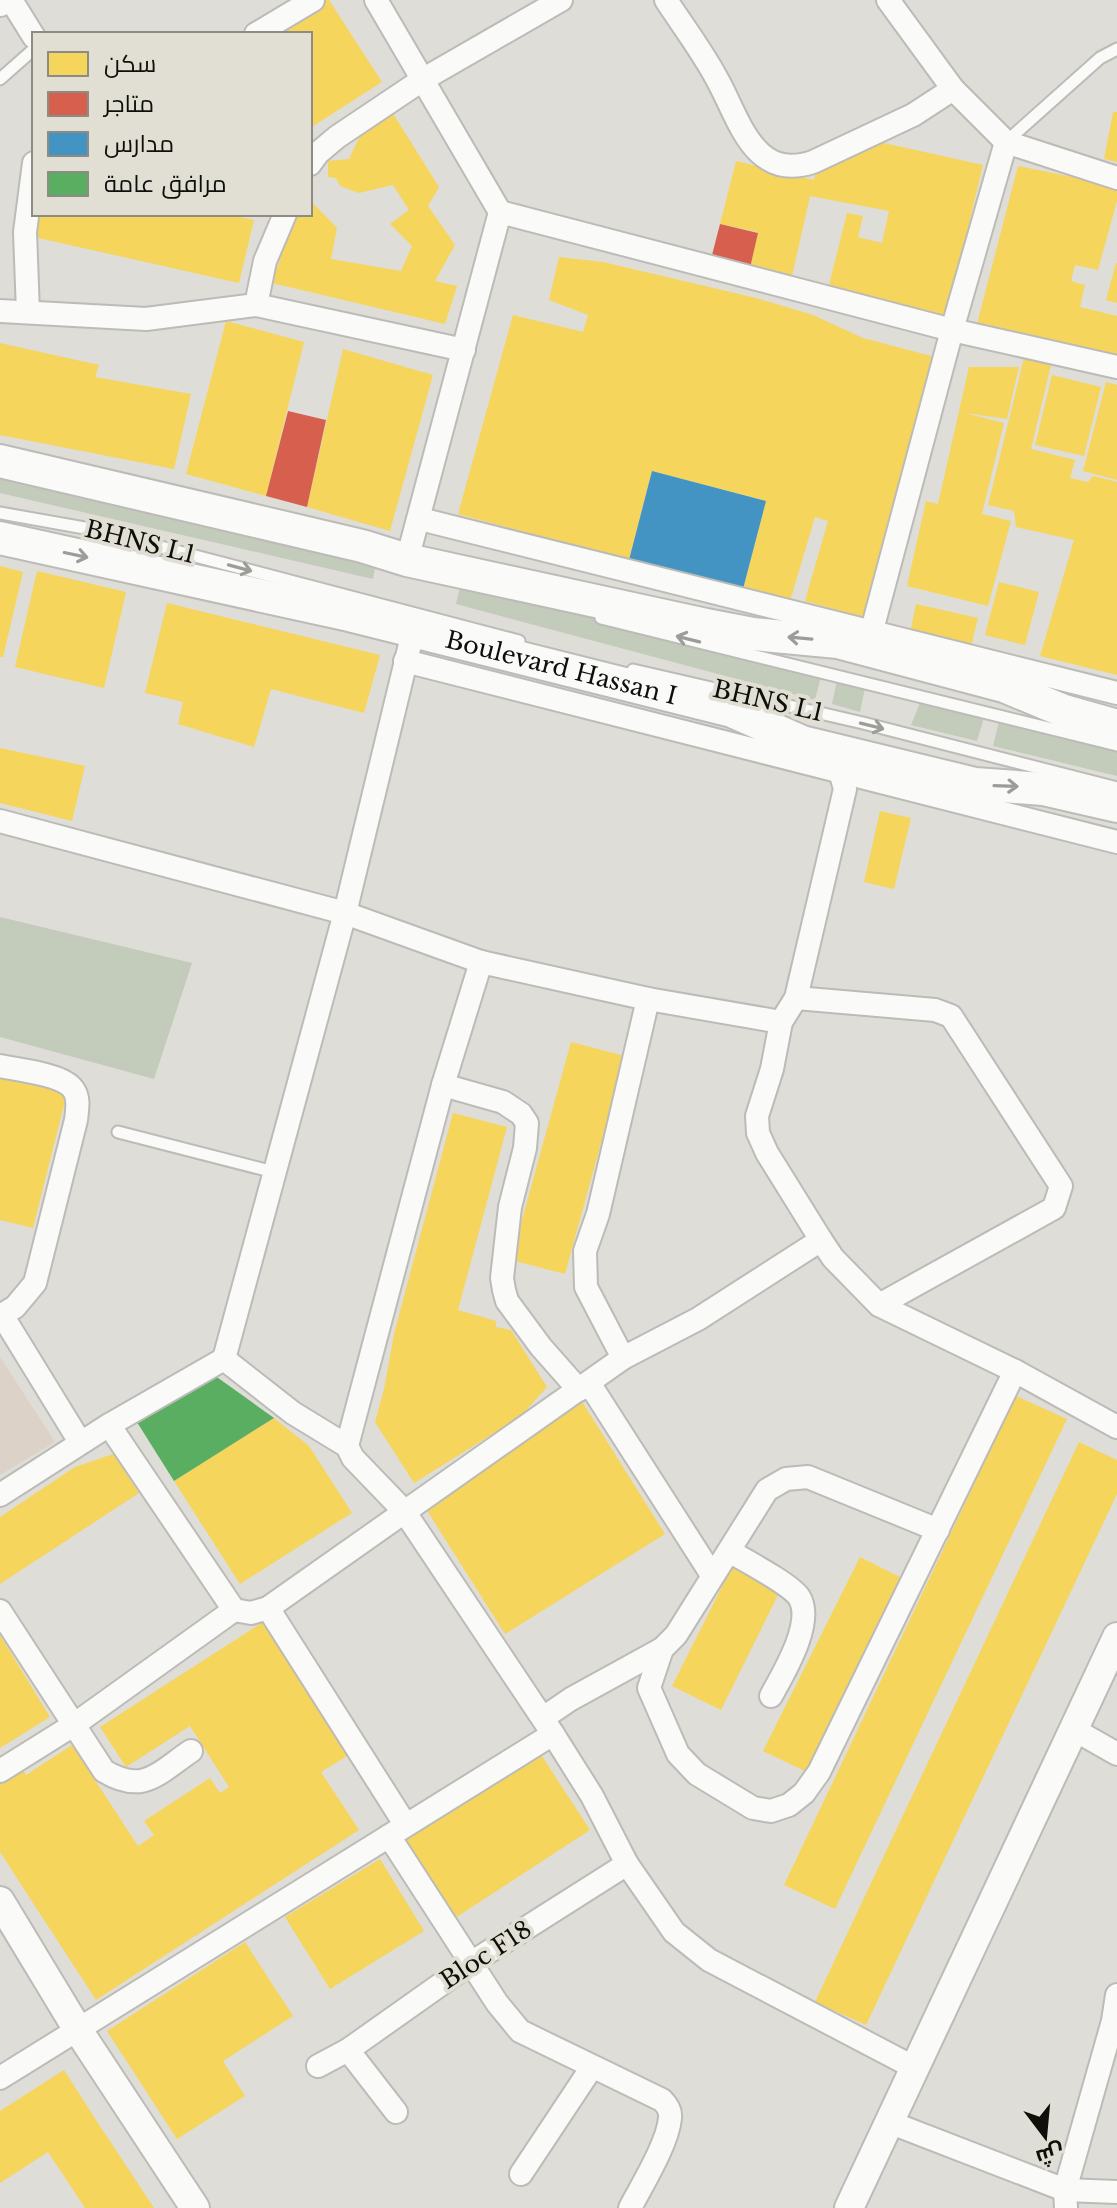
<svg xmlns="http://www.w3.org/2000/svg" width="1117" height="2208" font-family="'Libre Baskerville',Cairo,serif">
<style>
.medical{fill:#ddd2c7}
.green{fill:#c3cbba}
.homes{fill:#f6d55c}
.shops{fill:#d6604d}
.schools{fill:#4393c3}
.public{fill:#5aae61}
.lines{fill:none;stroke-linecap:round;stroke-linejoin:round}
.service-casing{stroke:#bcbbb7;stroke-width:15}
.minor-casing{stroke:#bcbbb7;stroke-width:26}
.tertiary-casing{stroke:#bcbbb7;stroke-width:32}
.secondary-casing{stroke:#bcbbb7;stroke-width:36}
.service{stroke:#fafaf9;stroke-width:11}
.minor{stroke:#fafaf9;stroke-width:22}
.tertiary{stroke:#fafaf9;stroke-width:28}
.secondary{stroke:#fafaf9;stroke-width:32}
.oneway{stroke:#9c9c99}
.labels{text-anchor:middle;stroke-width:8;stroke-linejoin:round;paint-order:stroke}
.street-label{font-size:24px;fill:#0e0e0a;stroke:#e1dfd4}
</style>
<rect width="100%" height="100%" fill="#deddd7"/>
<!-- medical -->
<path class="medical" d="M0 1357 55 1442 0 1475Z"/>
<!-- green -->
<g class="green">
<path d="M0 466 377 556 373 579 0 493Z"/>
<path d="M461 583 822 672 815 700 456 604Z"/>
<path d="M838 676 866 683 860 712 832 704Z"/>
<path d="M922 698 985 714 977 741 911 725Z"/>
<path d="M1000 717 1117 745V776L993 746Z"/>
<path d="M0 917 192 963 154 1079 0 1037Z"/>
</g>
<!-- homes -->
<g class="homes">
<path d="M322 0H329L382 82 310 128V34H269Z"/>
<path d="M392 112 439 187 428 206 455 245 435 281 457 286 445 324 272 283 292 224 299 214H310V200L337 228 331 259 401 271 412 246 390 224 409 210 393 185 359 193 340 186 336 178 328 177V161L349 159 364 128Z"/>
<path d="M1113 112H1117V162L1104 159Z"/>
<path d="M866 139 983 165 946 320 827 293 847 213 863 216 858 237 882 243 889 211 810 196 792 276 750 268 758 232 720 224 736 161 814 180 816 169Z"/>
<path d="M1018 166 1117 186V201L1098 270 1075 265 1071 281 1085 285 1080 307 1117 316V357L977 324Z"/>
<path d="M39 214H226L254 220 239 283 34 237Z"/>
<path d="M559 257 603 262 756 298 813 315 863 338 935 357 866 618 805 601 828 521 815 517 790 601 743 589 766 501 652 471 629 560 458 514 513 315 583 332 588 315 549 300Z"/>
<path d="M1116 263H1117V303L1106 300Z"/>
<path d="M226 321 304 342 266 496 186 474Z"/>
<path d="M0 343 99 365 95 377 191 394 174 469 0 435Z"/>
<path d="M343 349 433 375 390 531 307 507Z"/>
<path d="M1024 358 1051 365 1031 449 1075 460 1070 478 1088 482 1093 476 1117 482V675L1040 656 1074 540 1016 527 1014 511 988 505Z"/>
<path d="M969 367H1019L1007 419 965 413 1004 423 982 514 1011 521 988 606 907 586 926 501 938 504Z"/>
<path d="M1052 375 1101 387 1084 456 1035 445Z"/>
<path d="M1106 382 1117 385V480L1083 471Z"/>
<path d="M0 566 23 572 3 657H0Z"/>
<path d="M37 571 126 592 104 688 15 667Z"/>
<path d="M999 582 1039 592 1025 645 985 635Z"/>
<path d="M167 603 380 655 364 713 271 689 254 747 178 724 183 702 145 693Z"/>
<path d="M916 604 978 618 970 651 909 638Z"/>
<path d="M0 748 85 766 72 821 0 803Z"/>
<path d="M880 811 911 818 894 889 864 882Z"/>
<path d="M571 1042 625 1056 565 1274 511 1260Z"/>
<path d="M0 1076 67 1093 33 1228 0 1220Z"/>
<path d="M453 1113 507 1127 458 1310 496 1321V1327L511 1330 547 1387 520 1417 414 1483 375 1422 384 1389 394 1334Z"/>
<path d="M1016 1396 1067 1419 835 1909 784 1885Z"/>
<path d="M581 1400 665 1534 505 1634 421 1501Z"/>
<path d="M274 1418 309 1446 352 1513 240 1584 174 1481Z"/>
<path d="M1079 1442 1117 1460V1494L866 2025 815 2002Z"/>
<path d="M113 1454 139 1493 0 1584V1517L75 1467Z"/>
<path d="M860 1557 908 1581 811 1774 763 1751Z"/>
<path d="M732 1567 780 1591 721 1710 672 1686Z"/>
<path d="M266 1620 352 1753 321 1772 359 1830 96 2000 0 1852V1785L23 1770 26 1775 72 1745 138 1846 154 1835 144 1821 210 1778 220 1793 229 1787 190 1726 126 1767 100 1727Z"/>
<path d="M0 1635 50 1717 0 1748Z"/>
<path d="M540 1753 590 1830 455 1918 404 1841Z"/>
<path d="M380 1859 424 1931 330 1989 285 1917Z"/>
<path d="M245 1942 293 2016 223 2061 245 2096 177 2139 107 2031Z"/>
<path d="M64 2070 96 2120 154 2208H85L48 2152 0 2183V2111Z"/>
</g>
<!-- shops -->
<g class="shops">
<path d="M720 224 758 233 750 268 711 259Z"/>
<path d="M288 411 326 420 307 507 266 496Z"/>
</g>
<!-- schools -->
<path class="schools" d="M652 471 766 501 743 589 629 560Z"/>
<!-- public -->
<path class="public" d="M207 1370 274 1418 174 1481 135 1419Z"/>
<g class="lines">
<defs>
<g id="service">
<path d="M0 79 34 49"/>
<path d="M1007 141 1100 58 1117 49"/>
<path d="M0 513 96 530 519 641"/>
<path d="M601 618 1117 745"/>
<path d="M633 670 863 723 1117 788"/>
<path d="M118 1132 274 1172"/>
</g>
<g id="minor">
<path d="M11 0 34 37"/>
<path d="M376 0 500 212 952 330 1117 367"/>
<path d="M666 0C683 26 702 51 717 79 739 118 753 182 813 162L913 115 953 89 1006 142 1117 178"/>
<path d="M888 0 953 89"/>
<path d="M256 34 313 0"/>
<path d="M310 164 318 153 337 137 422 80 561 0"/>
<path d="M256 305 265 261 285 214"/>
<path d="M0 311 146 319 256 305 464 350"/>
<path d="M28 312 25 232 34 163"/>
<path d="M420 519 1117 693"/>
<path d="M407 560 500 212"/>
<path d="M872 630 952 330 1006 142"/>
<path d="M405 661 1117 842"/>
<path d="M0 821 345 913 481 962 648 999 781 1022"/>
<path d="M481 962 443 1085 503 1102 521 1114 527 1123 525 1148 510 1207 502 1278 504 1290 507 1301 541 1347 579 1390"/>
<path d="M796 998 935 1010 951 1016 1061 1186 1054 1208 879 1305"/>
<path d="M0 1066C18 1070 63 1074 73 1089 80 1098 77 1110 76 1120L35 1283 15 1307 0 1316"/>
<path d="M821 1240 767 1153 758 1133 757 1116 772 1069 781 1022 796 998 845 789 837 760"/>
<path d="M2 1315 80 1442"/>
<path d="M623 1358 586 1287 585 1251 598 1214 648 999"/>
<path d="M224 1359 293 1413 347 1446 353 1458 404 1511 553 1734 592 1796 627 1864 674 1932 709 1960 915 2068"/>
<path d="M589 1383 712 1575"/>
<path d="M109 1425 234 1610 251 1613 268 1608 623 1358 698 1319 821 1240 833 1258 879 1305 1015 1371 1117 1427"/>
<path d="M347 1446 443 1085"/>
<path d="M0 1495 109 1425 224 1359 345 913 413 632"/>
<path d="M731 1552C746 1561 790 1584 799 1597 815 1622 783 1674 771 1696"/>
<path d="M268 1608 405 1824"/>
<path d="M0 1611 104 1771C144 1795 158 1773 191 1751"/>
<path d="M662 1649 649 1688 678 1754 697 1774 753 1808 771 1811 789 1805 804 1793 819 1772 1015 1371"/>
<path d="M543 1718 571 1699 662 1649 676 1635 767 1490 786 1479 808 1477 938 1530"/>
<path d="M1073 1729 1117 1754"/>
<path d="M0 1771 75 1724 234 1610"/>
<path d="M389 1836 497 2003 520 2031 662 2100C667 2105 671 2111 670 2118 668 2143 642 2185 630 2208"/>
<path d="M348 2050 396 2112"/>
<path d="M318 2066 348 2050 471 1963 627 1864"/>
<path d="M0 2078 553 1734"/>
<path d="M889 2122 1065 2190 1117 2192"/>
<path d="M521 2174 592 2067"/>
<path d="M1066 2208 1065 2190 1113 2021 1117 1995"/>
</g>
<g id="tertiary">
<path d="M0 2 4 0"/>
<path d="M0 1901 78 2030 195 2208"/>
<path d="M849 2208 1117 1637"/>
</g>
<g id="secondary">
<path d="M0 461 362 546 407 560 706 625 753 634 838 642 1004 686 1064 711 1117 726"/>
<path id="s1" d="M0 538 349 615 732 711 802 742 975 784 1043 789 1117 806"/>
</g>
</defs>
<!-- service casing -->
<use href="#service" class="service-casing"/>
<!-- minor casing -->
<use href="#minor" class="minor-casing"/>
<!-- tertiary casing -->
<use href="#tertiary" class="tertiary-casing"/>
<!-- secondary casing -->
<use href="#secondary" class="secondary-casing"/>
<!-- service -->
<use href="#service" class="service"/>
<!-- minor -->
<use href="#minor" class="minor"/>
<!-- tertiary -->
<use href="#tertiary" class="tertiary"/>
<!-- secondary -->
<use href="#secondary" class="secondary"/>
</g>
<!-- one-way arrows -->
<defs><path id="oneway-shaft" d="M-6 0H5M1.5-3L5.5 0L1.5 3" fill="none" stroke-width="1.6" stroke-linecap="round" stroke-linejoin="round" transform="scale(2)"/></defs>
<g class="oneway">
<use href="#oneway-shaft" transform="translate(76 555) rotate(12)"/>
<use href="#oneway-shaft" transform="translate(240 568) rotate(15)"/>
<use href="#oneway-shaft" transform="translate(800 638) rotate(-175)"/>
<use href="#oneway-shaft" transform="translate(688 639) rotate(-166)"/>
<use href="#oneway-shaft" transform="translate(872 726) rotate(14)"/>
<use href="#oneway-shaft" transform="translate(1006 786) rotate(2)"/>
</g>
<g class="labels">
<!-- street labels -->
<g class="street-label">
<text transform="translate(140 542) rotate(14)" y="8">BHNS L1</text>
<text dy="8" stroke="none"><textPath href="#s1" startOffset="576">Boulevard Hassan I</textPath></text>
<text transform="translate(768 701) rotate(13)" y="8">BHNS L1</text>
<text transform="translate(486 1955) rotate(-33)" y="8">Bloc F18</text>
</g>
</g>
<!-- legend -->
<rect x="32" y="32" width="280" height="184" fill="#e1dfd4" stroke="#8d8b83" stroke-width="2"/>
<rect x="48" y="52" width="40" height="24" fill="#f6d55c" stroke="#8d8b83" stroke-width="2"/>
<text x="104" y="72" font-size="24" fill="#0e0e0a">سكن</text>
<rect x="48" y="92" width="40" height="24" fill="#d6604d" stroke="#8d8b83" stroke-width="2"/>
<text x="104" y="112" font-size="24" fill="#0e0e0a">متاجر</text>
<rect x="48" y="132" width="40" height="24" fill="#4393c3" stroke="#8d8b83" stroke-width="2"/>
<text x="104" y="152" font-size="24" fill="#0e0e0a">مدارس</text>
<rect x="48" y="172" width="40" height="24" fill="#5aae61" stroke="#8d8b83" stroke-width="2"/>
<text x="104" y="192" font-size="24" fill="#0e0e0a">مرافق عامة</text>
<!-- north arrow -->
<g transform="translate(1045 2136) rotate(164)" stroke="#e1dfd4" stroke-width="6" paint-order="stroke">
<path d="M0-6L14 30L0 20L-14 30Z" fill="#0e0e0a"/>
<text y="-12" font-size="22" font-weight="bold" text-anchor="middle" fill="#0e0e0a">ش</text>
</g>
</svg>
